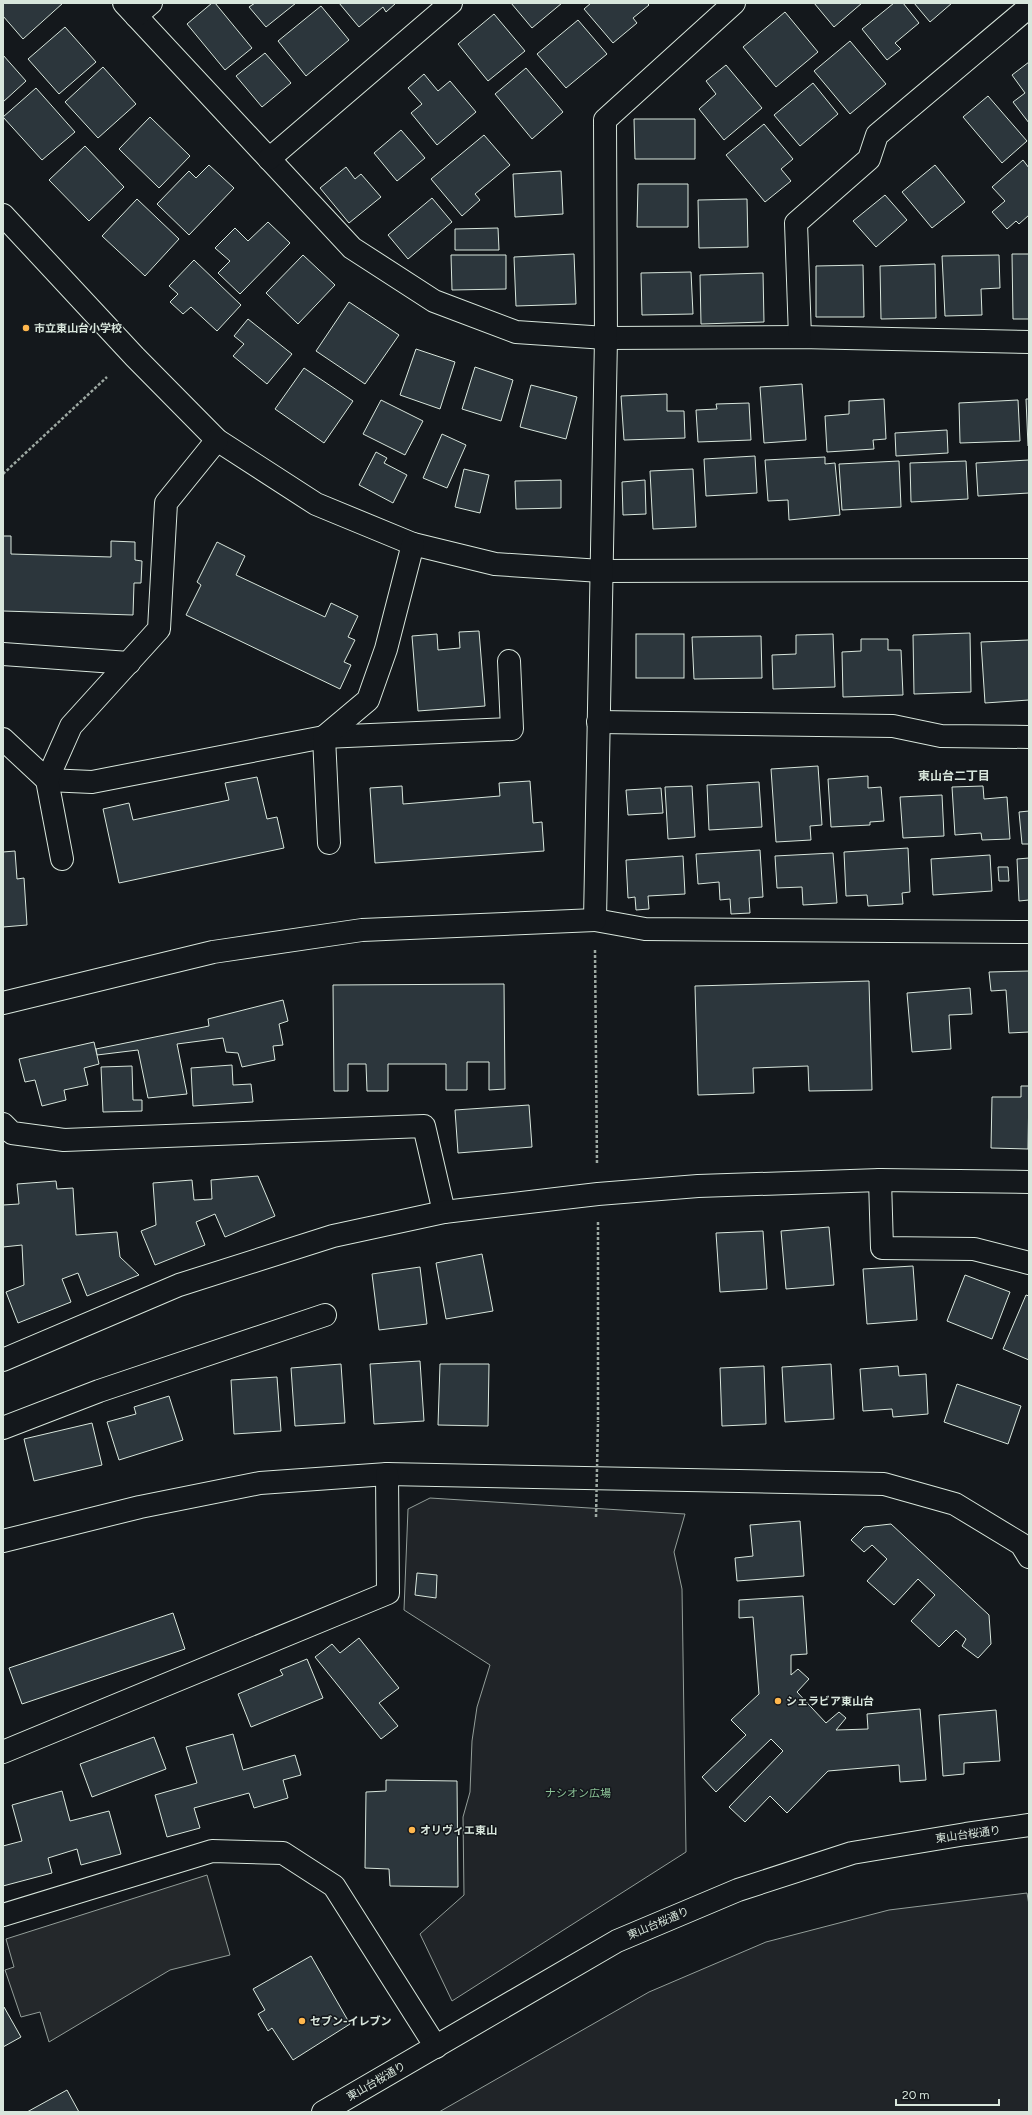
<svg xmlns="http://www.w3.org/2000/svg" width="1032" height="2115" font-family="Figtree,'Noto Sans JP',sans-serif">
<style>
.green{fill:#202428;stroke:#939e99}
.parking{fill:#24282b;stroke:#939e99}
.building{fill:#2c363c;stroke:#d8e6dc}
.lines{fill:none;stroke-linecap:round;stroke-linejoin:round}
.minor-casing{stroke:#d8e6dc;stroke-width:24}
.path{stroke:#9da8a2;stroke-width:2.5;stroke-dasharray:3 2;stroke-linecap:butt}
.minor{stroke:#14181c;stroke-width:22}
.path-bridge{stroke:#9da8a2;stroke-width:2.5;stroke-dasharray:3 2;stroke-linecap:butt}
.poi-dot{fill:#ffb74d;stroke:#14181c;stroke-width:1.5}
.labels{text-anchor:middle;stroke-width:3;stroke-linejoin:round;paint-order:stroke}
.poi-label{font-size:11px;font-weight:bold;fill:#d8e6dc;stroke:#14181c;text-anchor:start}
.park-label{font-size:11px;fill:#8ac095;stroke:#14181c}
.street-label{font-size:11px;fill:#d8e6dc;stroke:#14181c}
.neighbourhood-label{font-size:12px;font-weight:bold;fill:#d8e6dc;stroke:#14181c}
</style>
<rect width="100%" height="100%" fill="#14181c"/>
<!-- green -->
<g class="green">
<path d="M430 1498 685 1514 674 1552 682 1589 686 1852 452 2001 420 1934 464 1895 463 1817 470 1792 472 1741 477 1707 490 1665 404 1610 408 1509Z"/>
<path d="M1027 1893 1029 1905V2112H439L649 1992 766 1942 889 1910Z"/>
</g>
<!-- parking -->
<path class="parking" d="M207 1875 230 1955 170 1970 49 2042 40 2012 21 2017 5 1970 14 1967 6 1939Z"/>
<!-- building -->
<g class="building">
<path d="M3 3H63L23 39 3 16Z"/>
<path d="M212 3H215L252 48 225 70 187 24Z"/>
<path d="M255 3H296L266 27 249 7Z"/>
<path d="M339 3H396L386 12 383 7 359 27Z"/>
<path d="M511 3H562L532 28Z"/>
<path d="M591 3H647L649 5 633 18 637 23 613 43 584 9Z"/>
<path d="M814 3H862L834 27Z"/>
<path d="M894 3H903L919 23 895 43 901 49 887 60 862 29Z"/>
<path d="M914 3H952L930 22Z"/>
<path d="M321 6 349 40 306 76 278 41Z"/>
<path d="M785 12 818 52 776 87 743 47Z"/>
<path d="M494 14 525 51 488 81 458 44Z"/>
<path d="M578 20 607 54 566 88 537 54Z"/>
<path d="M65 27 96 62 59 94 28 59Z"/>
<path d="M850 41 886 84 850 114 814 71Z"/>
<path d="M265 53 291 83 262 107 236 76Z"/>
<path d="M3 55 26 81 3 102Z"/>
<path d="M1029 62V123L1013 102 1025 93 1012 75Z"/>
<path d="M726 65 762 108 724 140 699 109 716 94 706 81Z"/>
<path d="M103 67 136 104 98 138 65 102Z"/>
<path d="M526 68 563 112 532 139 495 94Z"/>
<path d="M424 74 438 91 450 81 476 112 437 145 411 113 422 104 408 88Z"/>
<path d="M813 83 838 114 800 146 774 115Z"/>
<path d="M36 88 75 132 42 160 3 117Z"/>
<path d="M988 96 1027 141 1002 163 963 117Z"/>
<path d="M150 117 190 156 159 188 119 149Z"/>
<path d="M634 119H695V159H635Z"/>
<path d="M764 124 793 159 781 169 791 181 765 202 726 155Z"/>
<path d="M401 130 425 158 397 181 374 153Z"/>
<path d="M484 135 510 165 475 194 480 200 462 216 431 179Z"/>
<path d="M85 146 124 187 89 221 49 180Z"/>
<path d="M1023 160 1029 168V215L1019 224 1016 221 1007 229 992 212 1005 201 992 187Z"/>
<path d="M209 165 234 188 189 235 157 204 189 171 196 178Z"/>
<path d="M935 165 965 202 932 228 902 192Z"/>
<path d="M346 167 355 179 361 174 381 197 349 223 320 188Z"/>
<path d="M561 171 563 214 515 217 513 174Z"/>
<path d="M638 184H688V227H637Z"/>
<path d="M885 195 907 220 876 247 853 221Z"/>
<path d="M432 198 452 222 408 259 388 235Z"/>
<path d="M137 199 179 239 145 276 102 236Z"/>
<path d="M747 199 748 247 699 248 698 200Z"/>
<path d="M268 222 290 243 240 294 218 273 230 261 215 248 235 228 248 241Z"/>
<path d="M498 228 499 250H455V229Z"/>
<path d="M574 254 576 304 516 306 514 257Z"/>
<path d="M1012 254H1029V319H1013Z"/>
<path d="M303 255 335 285 298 324 266 293Z"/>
<path d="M451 255H506V289L452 290Z"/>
<path d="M999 255 1000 288 981 289 982 315 945 316 942 256Z"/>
<path d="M194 260 241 305 217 331 191 307 183 314 170 302 178 294 169 286Z"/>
<path d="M935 264 936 318 881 319 880 266Z"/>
<path d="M863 265 864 317H816V266Z"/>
<path d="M691 272 693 314 642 315 641 273Z"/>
<path d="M763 273 764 322 701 324 700 275Z"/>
<path d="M349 302 399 335 365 384 316 351Z"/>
<path d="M248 319 292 354 267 384 233 356 244 344 234 336Z"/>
<path d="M416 349 455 362 440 409 400 395Z"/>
<path d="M475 367 513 380 501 421 462 409Z"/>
<path d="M304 368 353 401 324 443 275 409Z"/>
<path d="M802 384 806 440 764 443 760 387Z"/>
<path d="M531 385 577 397 566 439 520 427Z"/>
<path d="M667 394V411H684L685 438 624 440 621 396Z"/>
<path d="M884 399 886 439 873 440 874 449 827 452 825 416 849 414V401Z"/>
<path d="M1026 399H1029V446H1028Z"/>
<path d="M381 400 423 421 405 455 363 434Z"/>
<path d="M1018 400 1020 441 960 443 959 403Z"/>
<path d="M749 403 751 440 698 442 696 410 717 409 716 404Z"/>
<path d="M947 430 948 453 896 456 895 433Z"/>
<path d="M442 434 466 445 447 488 423 478Z"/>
<path d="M376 452 387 458 384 463 407 475 393 503 359 485Z"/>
<path d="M755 456 757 493 706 496 704 459Z"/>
<path d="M825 457V464L835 463 840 515 789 520 788 500 768 501 765 460Z"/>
<path d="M1029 460V493L978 496 976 463Z"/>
<path d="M899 461 901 507 842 510 839 464Z"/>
<path d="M966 461 968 499 911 502 910 463Z"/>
<path d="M464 469 489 475 480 513 455 507Z"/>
<path d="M693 469 696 527 653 529 650 471Z"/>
<path d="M561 480V508L516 509 515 481Z"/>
<path d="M645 480 646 514 623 515 622 482Z"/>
<path d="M3 536H11V554L111 557V541L135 542V560L142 561 141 583H134L133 615 3 611Z"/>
<path d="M217 542 245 556 236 575 325 617 331 603 358 616 348 637 355 640 344 662 351 665 340 689 186 615 201 585 197 582Z"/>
<path d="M479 631 485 706 418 711 412 636 437 634 438 650 460 648 459 632Z"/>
<path d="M970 633 971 692 914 694 913 635Z"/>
<rect x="636" y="634" width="48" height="44"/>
<path d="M833 634 835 687 773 689 772 655 796 654V635Z"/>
<path d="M761 636 762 678 694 679 692 637Z"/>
<path d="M861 639H888V650H901L903 695 843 697 842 652 861 651Z"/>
<path d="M1029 640V700L985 703 981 642Z"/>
<path d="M818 766 822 825 810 826 811 840 776 842 771 769Z"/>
<path d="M868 776V788L881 787 884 821 870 822V825L831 827 828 779Z"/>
<path d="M257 777 267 819 277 817 284 848 119 883 103 809 129 803 133 820 229 800 225 783Z"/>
<path d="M530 781 533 823 542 822 544 851 375 863 370 788 402 786 403 804 500 796 499 783Z"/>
<path d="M759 782 762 827 709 830 707 785Z"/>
<path d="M692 786 695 837 668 839 665 787Z"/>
<path d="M983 786 984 799 1007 797 1010 839 982 840 981 833 955 835 952 787Z"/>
<path d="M661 788 663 813 628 815 626 790Z"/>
<path d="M942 795 944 836 903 838 900 797Z"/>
<path d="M1029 811V844H1022L1019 812Z"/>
<path d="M908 848 910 892 902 893 903 904 868 906 867 895 846 896 844 852Z"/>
<path d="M760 850 763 897 749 898 750 913 731 914 730 899 720 900 719 882 698 884 696 854Z"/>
<path d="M15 851 17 879 24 878 27 925 3 927V852Z"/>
<path d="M833 853 837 903 803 905 802 887 777 888 775 856Z"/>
<path d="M990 855 992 891 933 895 931 859Z"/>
<path d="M683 856 685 894 648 896 649 909 636 910 635 897 628 898 626 860Z"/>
<path d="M1029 858V900L1019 901 1017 859Z"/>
<path d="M998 867H1008L1009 881H999Z"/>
<path d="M1029 971V1032L1009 1033 1006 990 991 991 989 972Z"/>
<path d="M869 981 872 1090 809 1091 808 1066 753 1068 754 1093 698 1095 695 986Z"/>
<path d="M504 984 505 1089 489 1090V1062H467V1090H446V1064H388V1091H367L366 1064H348V1091H334L333 985Z"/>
<path d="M970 988 972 1014 949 1015 951 1049 912 1052 907 993Z"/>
<path d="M283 1000 288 1021 279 1024 283 1045 273 1046 275 1060 242 1067 238 1053 226 1052 223 1038 177 1044 187 1094 148 1098 138 1050 97 1055 96 1049 209 1026 208 1019Z"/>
<path d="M94 1042 99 1064 84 1068 88 1085 64 1090 66 1100 42 1106 35 1080 25 1082 19 1059Z"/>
<path d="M232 1065 233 1085 251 1084 253 1102 193 1106 191 1068Z"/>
<path d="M132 1066 133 1100H142V1111L103 1112 101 1067Z"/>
<path d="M1021 1086H1029L1028 1149 991 1148 992 1097H1021Z"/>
<path d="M529 1105 532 1147 458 1153 455 1110Z"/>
<path d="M258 1176 275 1216 225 1237 215 1214 196 1222 205 1245 155 1265 141 1231 156 1225 153 1183 192 1180 194 1200 212 1199 211 1180Z"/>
<path d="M56 1181 57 1189 73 1188 76 1235 117 1232 120 1257 139 1275 87 1296 78 1273 62 1279 71 1302 18 1323 6 1292 24 1285 22 1245 3 1247V1205L19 1204 17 1184Z"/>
<path d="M829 1227 834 1285 786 1289 781 1231Z"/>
<path d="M763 1231 767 1289 720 1292 716 1233Z"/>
<path d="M482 1254 493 1311 446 1319 436 1263Z"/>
<path d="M913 1266 917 1320 867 1324 863 1269Z"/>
<path d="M420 1267 427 1324 379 1330 372 1274Z"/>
<path d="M965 1275 1010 1292 992 1339 947 1321Z"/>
<path d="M1026 1295 1029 1296V1360L1003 1349Z"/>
<path d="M420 1361 424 1421 374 1424 370 1364Z"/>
<path d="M341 1364 345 1423 295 1426 291 1368Z"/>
<path d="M440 1364H489L488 1426 438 1425Z"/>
<path d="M831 1364 834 1419 785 1422 782 1367Z"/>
<path d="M764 1366 766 1424 722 1426 720 1368Z"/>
<path d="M898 1366 899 1376 926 1374 928 1414 893 1417 892 1409 863 1411 860 1369Z"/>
<path d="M277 1377 281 1431 234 1434 231 1380Z"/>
<path d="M957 1384 1021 1406 1008 1444 944 1422Z"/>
<path d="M169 1396 183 1440 119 1460 107 1422 136 1414 134 1407Z"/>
<path d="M92 1423 102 1465 34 1481 24 1439Z"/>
<path d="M800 1521 804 1576 737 1581 735 1558 753 1556 750 1525Z"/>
<path d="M891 1524 989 1615 991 1644 978 1658 962 1646 966 1639 956 1630 939 1647 911 1621 935 1595 918 1579 894 1605 867 1581 887 1559 872 1545 864 1552 851 1540 864 1527Z"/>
<path d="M417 1573 437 1575 436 1598 415 1595Z"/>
<path d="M803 1596 807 1654 791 1655V1675L798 1669 809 1679 797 1692 826 1723 839 1712 846 1718 836 1730 868 1729 867 1714 920 1709 926 1780 900 1782 899 1765 828 1771 787 1813 770 1796 745 1822 729 1807 783 1751 771 1739 716 1792 702 1777 746 1735 731 1720 759 1694 753 1617 739 1618V1600Z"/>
<path d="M173 1613 185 1649 22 1704 9 1668Z"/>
<path d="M359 1638 399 1688 379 1703 398 1726 381 1739 315 1657 332 1644 340 1653Z"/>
<path d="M307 1659 323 1698 251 1727 238 1694 283 1675 280 1670Z"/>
<path d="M996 1710 1000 1761 964 1763V1774L943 1776 939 1715Z"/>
<path d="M233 1734 243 1770 295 1755 301 1775 283 1780 288 1798 254 1808 249 1793 194 1808 200 1828 167 1837 155 1795 197 1783 186 1747Z"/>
<path d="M154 1737 166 1769 92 1797 80 1764Z"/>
<path d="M386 1780 457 1781 458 1887 390 1886 389 1869 365 1868 366 1792 386 1791Z"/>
<path d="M62 1791 70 1821 109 1811 121 1854 81 1865 77 1849 48 1858 52 1873 3 1886V1846L22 1841 12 1805Z"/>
<path d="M311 1956 350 2024 293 2060 272 2028 268 2031 258 2014 265 2010 253 1989Z"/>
<path d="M4 2007 21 2037 3 2047V2008Z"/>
<path d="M67 2090 79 2112H27Z"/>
</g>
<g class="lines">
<defs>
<g id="minor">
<path d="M124 3 352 248 434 301 516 332 606 338 800 337 1029 342"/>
<path d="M136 16 151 3"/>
<path d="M269 159 451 3"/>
<path d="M3 215 135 357 217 440 316 504 413 544 495 564 601 571 1029 570"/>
<path d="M800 337 796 223 869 159 877 135 1029 7"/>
<path d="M3 654 129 663"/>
<path d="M598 722 893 726 941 736 1029 737"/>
<path d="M3 739 47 780 92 782 324 737 512 729 509 661"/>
<path d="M329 843 324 737 368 700 386 649 413 544"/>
<path d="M62 859 47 780 71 726 159 629 166 503 217 440"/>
<path d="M595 920 645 929 1029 932"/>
<path d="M3 1003 213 952 362 930 595 920 606 338 605 120 734 3"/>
<path d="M3 1124 12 1133 64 1140 424 1126 444 1212"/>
<path d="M880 1180 882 1248 974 1249 1029 1263"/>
<path d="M3 1360 179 1285 333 1236 444 1212 598 1194 698 1186 880 1180 1029 1182"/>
<path d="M3 1428 99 1391 325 1315"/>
<path d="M3 1541 140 1507 260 1483 387 1474 884 1484 955 1504 1021 1544 1029 1557"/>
<path d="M3 1752 388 1593 387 1474"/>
<path d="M3 1915 212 1851 283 1853 334 1886 436 2047"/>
<path d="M323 2112 617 1941 738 1890 852 1853 966 1834 1029 1825"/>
</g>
</defs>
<!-- minor casing -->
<use href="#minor" class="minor-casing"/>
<!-- path -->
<g class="path">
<path d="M3 474 107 377"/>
<path d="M595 950 597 1165"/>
<path d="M598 1222V1421"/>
</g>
<!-- minor -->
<use href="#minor" class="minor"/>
<!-- path-bridge -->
<path class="path-bridge" d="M596 1517 598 1421"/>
</g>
<!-- markers -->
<g class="poi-dot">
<circle cx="26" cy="328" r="4"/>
<circle cx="778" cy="1701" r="4"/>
<circle cx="412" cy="1830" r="4"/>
<circle cx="302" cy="2021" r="4"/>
</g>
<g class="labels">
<!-- poi labels -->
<g class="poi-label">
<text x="34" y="332">市立東山台小学校</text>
<text x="786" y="1705">シェラビア東山台</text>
<text x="420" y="1834">オリヴィエ東山</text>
<text x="310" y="2025">セブン-イレブン</text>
</g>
<!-- park labels -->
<g class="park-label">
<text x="578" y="1797">ナシオン広場</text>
</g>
<!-- street labels -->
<g class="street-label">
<text transform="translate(968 1834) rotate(-8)" y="4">東山台桜通り</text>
<text transform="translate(658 1923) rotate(-23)" y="4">東山台桜通り</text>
<text transform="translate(376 2081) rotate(-30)" y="4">東山台桜通り</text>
</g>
<!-- neighbourhood labels -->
<g class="neighbourhood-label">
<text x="954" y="780">東山台二丁目</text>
</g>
</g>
<!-- border -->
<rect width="1032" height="2115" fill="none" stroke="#d8e6dc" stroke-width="8"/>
<!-- scale -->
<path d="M896 2099v6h103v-6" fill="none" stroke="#d8e6dc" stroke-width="2"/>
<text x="902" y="2099" font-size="12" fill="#d8e6dc" stroke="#14181c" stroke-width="3" paint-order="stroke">20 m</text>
</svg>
